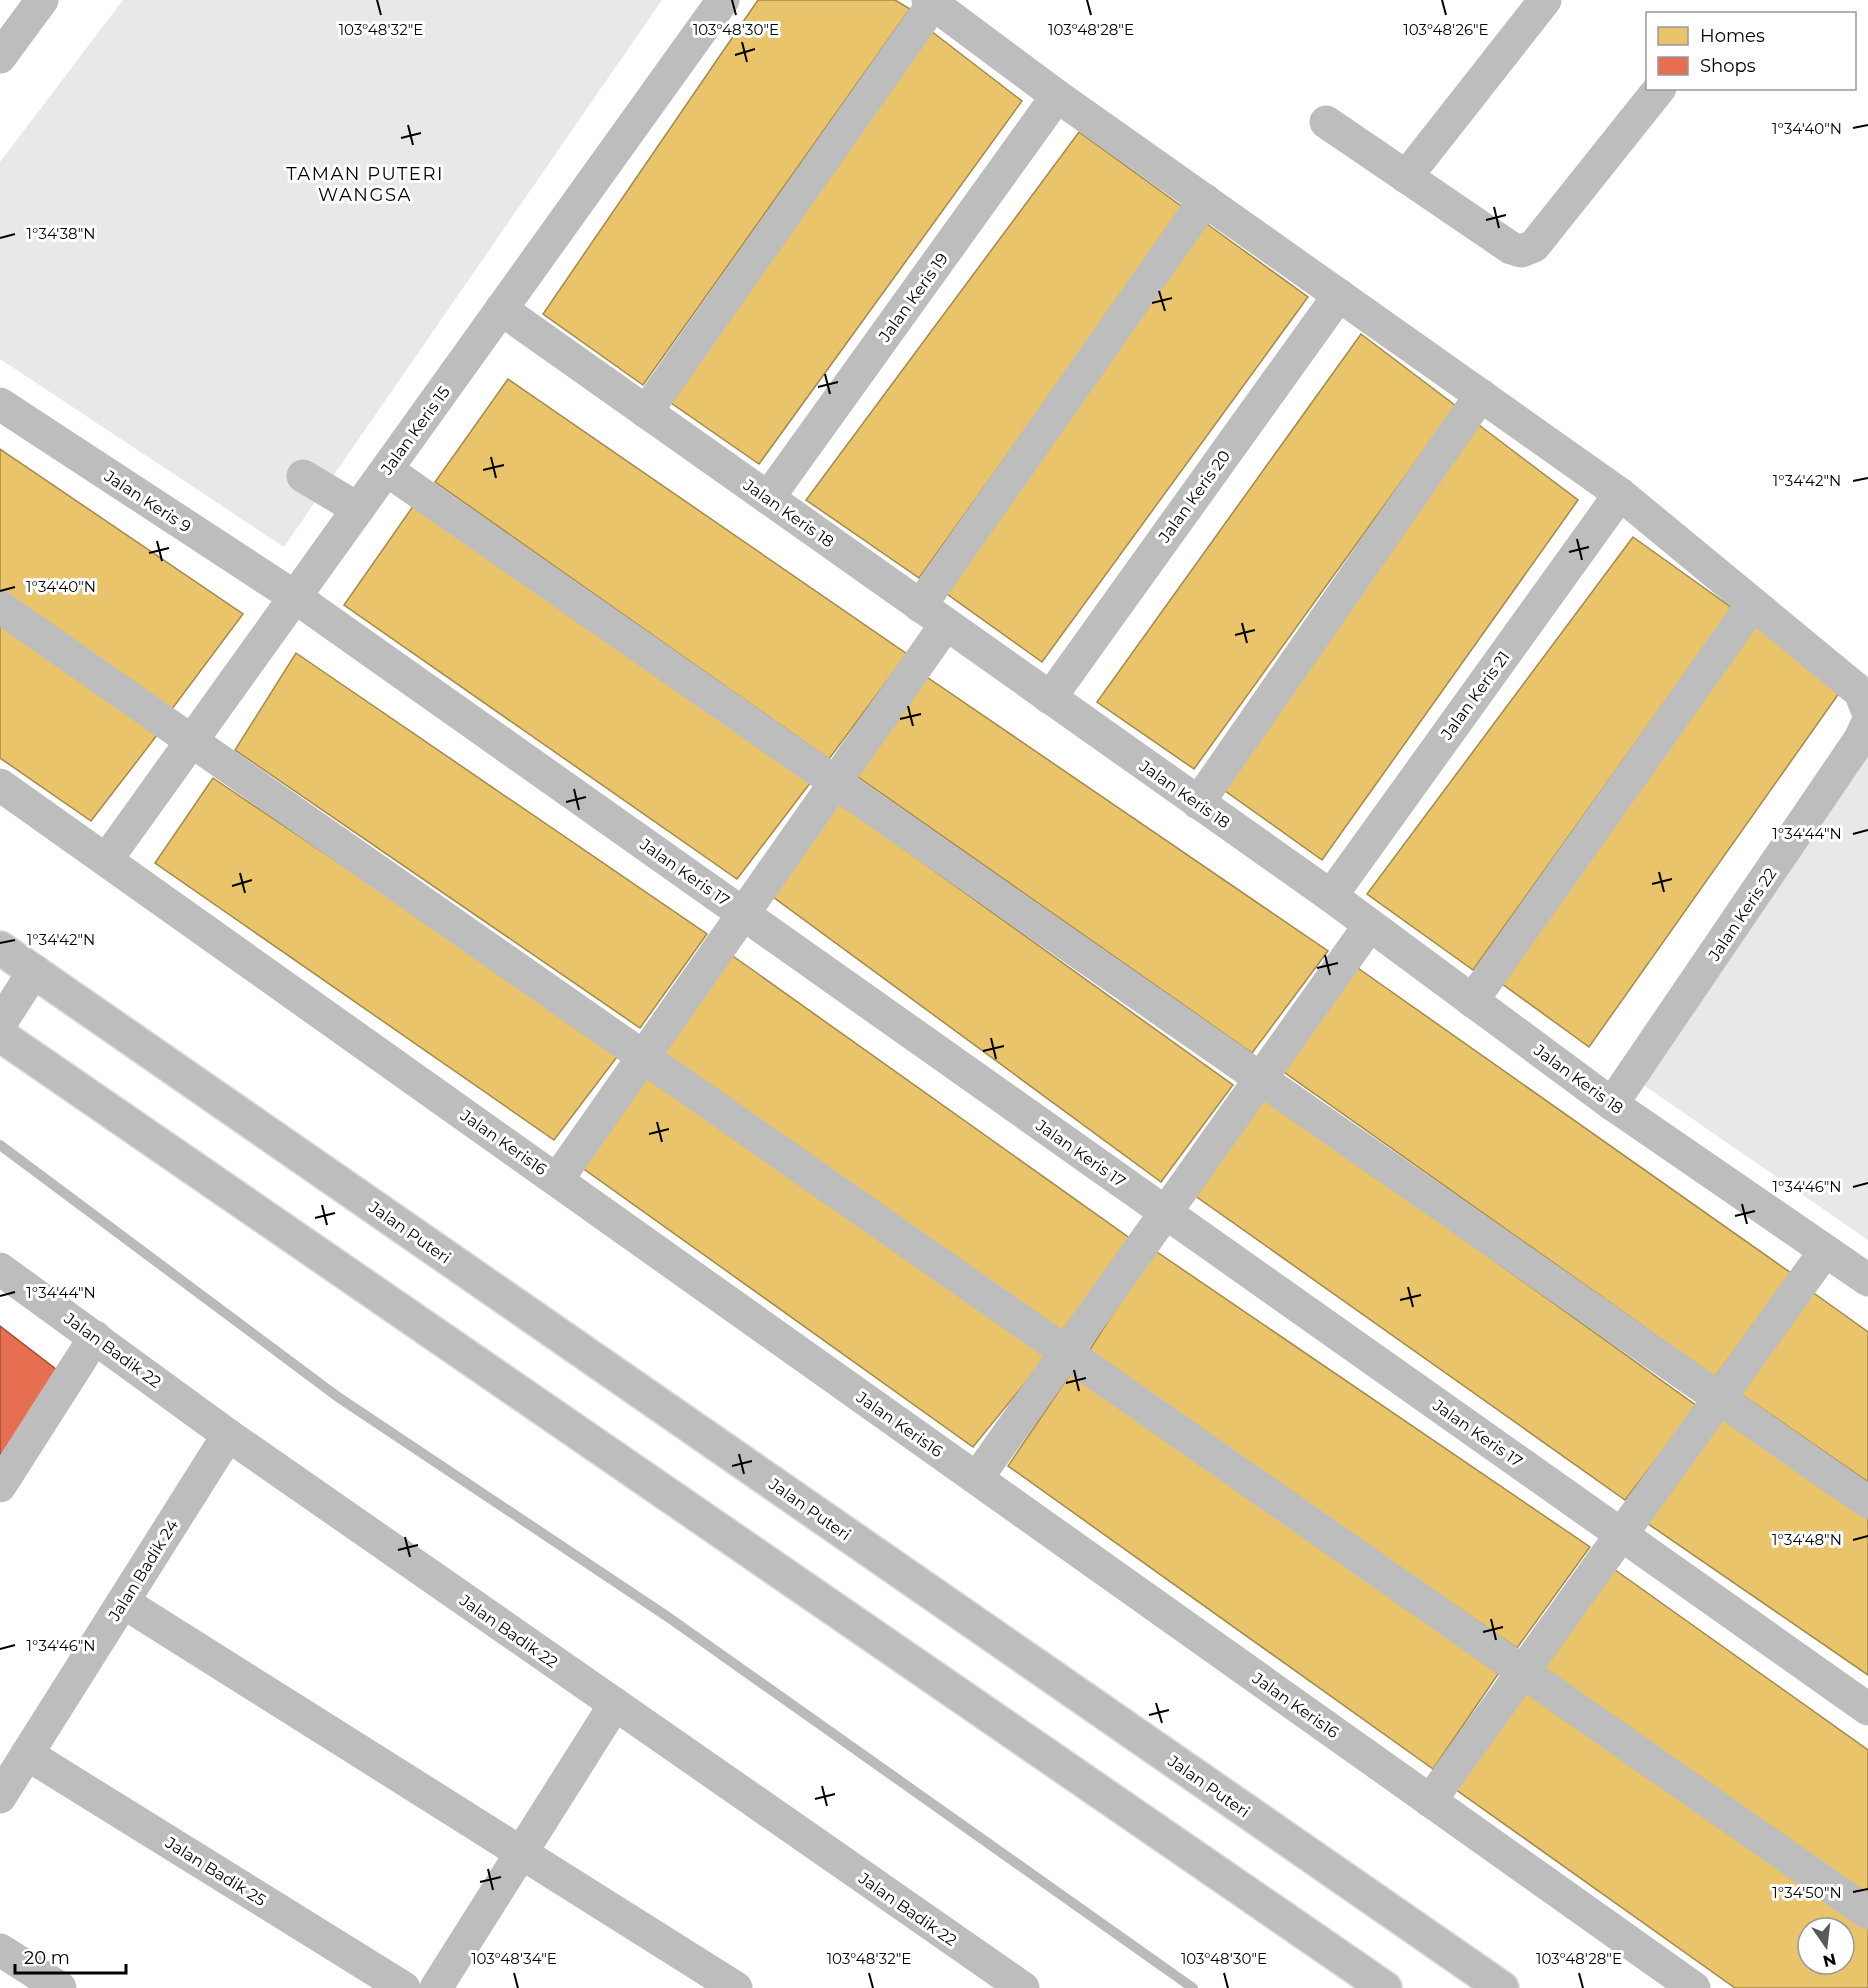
<svg xmlns="http://www.w3.org/2000/svg" width="1868" height="1988" font-family="Montserrat,sans-serif">
<style>
.green{fill:#e8e8e8}
.homes{fill:#e9c46a;stroke:#a3894a;stroke-width:1.5;fill-rule:evenodd}
.shops{fill:#e76f51;stroke:#a24e39;stroke-width:1.5}
.lines{fill:none;stroke-linecap:round;stroke-linejoin:round}
.stream{stroke:#bababa;stroke-width:10}
.major-casing{stroke:#dbdbdb;stroke-width:36}
.minor{stroke:#bdbdbd;stroke-width:33}
.major{stroke:#bdbdbd;stroke-width:33}
.ticks{fill:none;stroke:#000;stroke-width:2}
.labels{text-anchor:middle;stroke-width:6;stroke-linejoin:round;paint-order:stroke}
.street-label{font-size:16px;fill:#000;stroke:#fff}
.neighbourhood-label{font-size:18px;letter-spacing:1.5px;fill:#000;stroke:#fff}
.ticks-label{font-size:15px;text-anchor:middle;fill:#000;stroke:#fff;stroke-width:6;stroke-linejoin:round;paint-order:stroke}
</style>
<rect width="100%" height="100%" fill="#fff"/>
<!-- green -->
<g class="green">
<path d="M123 0H662L284 547 0 359V162Z"/>
<path d="M1868 749V1240L1639 1082Z"/>
</g>
<!-- homes -->
<g class="homes">
<path d="M758 0H895L910 9 643 385 543 314Z"/>
<path d="M931 31 1022 101 759 464 664 398Z"/>
<path d="M1079 132 1184 208 919 578 806 500Z"/>
<path d="M1207 224 1308 297 1042 662 940 589Z"/>
<path d="M1361 334 1456 406 1194 769 1097 702Z"/>
<path d="M508 379 907 654 829 759 435 482Z"/>
<path d="M1475 422 1578 500 1322 860 1214 783Z"/>
<path d="M0 449 243 614 169 713 0 595Z"/>
<path d="M416 502 811 782 737 879 344 605Z"/>
<path d="M1633 537 1732 608 1473 970 1367 894Z"/>
<path d="M1754 616 1847 682 1589 1047 1494 978Z"/>
<path d="M0 621 161 730 91 821 0 758Z"/>
<path d="M296 653 707 934 640 1028 235 750Z"/>
<path d="M921 673 1328 951 1252 1053 851 772Z"/>
<path d="M213 778 620 1053 554 1140 155 863Z"/>
<path d="M837 801 1233 1085 1161 1182 769 894Z"/>
<path d="M730 954 1131 1239 1057 1338 661 1055Z"/>
<path d="M1355 966 1791 1273 1715 1377 1281 1070Z"/>
<path d="M644 1070 1047 1356 973 1447 574 1162Z"/>
<path d="M1262 1094 1697 1406 1625 1500 1194 1195Z"/>
<path d="M1154 1250 1590 1547 1517 1648 1087 1354Z"/>
<path d="M1811 1291 1868 1332V1482L1741 1394Z"/>
<path d="M1071 1373 1501 1670 1433 1769 1008 1466Z"/>
<path d="M1721 1415 1868 1517V1675L1641 1519Z"/>
<path d="M1611 1567 1868 1750V1899L1541 1671Z"/>
<path d="M1530 1688 1868 1928V1988H1735L1455 1789ZM1808 1928H1844V1964H1808Z"/>
</g>
<!-- shops -->
<path class="shops" d="M0 1326 57 1370 0 1459Z"/>
<g class="lines">
<!-- stream -->
<path class="stream" d="M0 1145 338 1397 668 1617 1193 1988"/>
<defs>
<g id="major">
<path d="M0 948 1502 1988"/>
<path d="M0 1035 1385 1988"/>
</g>
</defs>
<!-- major casing -->
<use href="#major" class="major-casing"/>
<!-- minor -->
<g class="minor">
<path d="M928 0 1057 96 1620 494 1860 692 1868 712"/>
<path d="M0 57 42 0"/>
<path d="M1326 122 1511 248 1521 251 1534 246 1660 88"/>
<path d="M1406 177 1545 0"/>
<path d="M501 309 1331 896 1612 1104 1868 1280"/>
<path d="M0 404 295 597 1868 1709"/>
<path d="M646 412 933 4"/>
<path d="M387 470 1868 1502"/>
<path d="M303 476 358 509"/>
<path d="M768 498 1057 96"/>
<path d="M920 606 1205 200"/>
<path d="M0 607 1868 1913"/>
<path d="M1050 698 1339 295"/>
<path d="M0 785 1694 1988"/>
<path d="M1198 803 1481 395"/>
<path d="M107 859 723 0"/>
<path d="M1331 896 1620 494"/>
<path d="M1472 1001 1753 604"/>
<path d="M0 1024 34 971"/>
<path d="M1612 1104 1860 739 1868 722"/>
<path d="M557 1180 946 624"/>
<path d="M0 1269 228 1435 1023 1988"/>
<path d="M977 1478 1369 926"/>
<path d="M0 1486 95 1337"/>
<path d="M123 1602 736 1988"/>
<path d="M27 1754 404 1988"/>
<path d="M0 1797 228 1435"/>
<path d="M1430 1801 1825 1251"/>
<path d="M0 1950 60 1988"/>
<path d="M436 1988 615 1704"/>
</g>
<!-- major -->
<use href="#major" class="major"/>
</g>
<!-- ticks -->
<path class="ticks" d="M377 0 381 15M732 0 736 15M1087 0 1091 15M1442 0 1446 15M742 42 747 62M735 55 755 49M408 125 413 145M1853 128 1868 125M401 138 421 133M1494 207 1499 228M1486 220 1506 215M0 238 15 234M1159 291 1165 311M1152 303 1172 298M825 374 830 394M818 387 838 382M491 457 496 478M483 470 504 465M1853 481 1868 478M1577 539 1582 560M157 541 162 561M1569 552 1589 547M149 553 169 548M0 591 15 587M1242 623 1247 643M1235 635 1255 630M908 706 913 726M900 719 921 714M574 789 579 810M566 802 586 797M1853 834 1868 830M1659 872 1664 892M240 873 245 893M1652 884 1672 879M232 886 252 880M0 943 15 940M1325 955 1330 975M1317 968 1338 963M991 1038 996 1059M983 1051 1004 1046M657 1122 662 1142M649 1134 669 1129M1853 1187 1868 1183M1742 1204 1747 1224M322 1205 327 1225M1735 1216 1755 1211M315 1218 335 1213M1408 1287 1413 1307M0 1296 15 1292M1400 1300 1421 1295M1074 1370 1079 1391M1066 1383 1086 1378M739 1454 744 1474M732 1466 752 1461M405 1537 410 1557M1853 1540 1868 1536M398 1550 418 1545M1491 1619 1496 1640M1483 1632 1503 1627M0 1649 15 1645M1156 1703 1162 1723M1149 1715 1169 1710M822 1786 827 1806M815 1799 835 1794M488 1869 493 1890M480 1882 501 1877M1853 1892 1868 1889M514 1973 518 1988M869 1973 873 1988M1224 1973 1228 1988M1579 1973 1583 1988"/>
<g class="labels">
<!-- street labels -->
<g class="street-label">
<text transform="translate(913 297) rotate(-54)" y="6">Jalan Keris 19</text>
<text transform="translate(415 430) rotate(-54)" y="6">Jalan Keris 15</text>
<text transform="translate(1194 496) rotate(-54)" y="6">Jalan Keris 20</text>
<text transform="translate(148 501) rotate(33)" y="6">Jalan Keris 9</text>
<text transform="translate(789 513) rotate(35)" y="6">Jalan Keris 18</text>
<text transform="translate(1475 695) rotate(-54)" y="6">Jalan Keris 21</text>
<text transform="translate(1185 794) rotate(35)" y="6">Jalan Keris 18</text>
<text transform="translate(685 872) rotate(35)" y="6">Jalan Keris 17</text>
<text transform="translate(1742 914) rotate(-56)" y="6">Jalan Keris 22</text>
<text transform="translate(1579 1079) rotate(36)" y="6">Jalan Keris 18</text>
<text transform="translate(504 1142) rotate(35)" y="6">Jalan Keris16</text>
<text transform="translate(1081 1153) rotate(35)" y="6">Jalan Keris 17</text>
<text transform="translate(410 1232) rotate(35)" y="6">Jalan Puteri</text>
<text transform="translate(113 1350) rotate(36)" y="6">Jalan Badik 22</text>
<text transform="translate(900 1424) rotate(35)" y="6">Jalan Keris16</text>
<text transform="translate(1478 1433) rotate(35)" y="6">Jalan Keris 17</text>
<text transform="translate(810 1509) rotate(35)" y="6">Jalan Puteri</text>
<text transform="translate(143 1570) rotate(-58)" y="6">Jalan Badik 24</text>
<text transform="translate(509 1631) rotate(35)" y="6">Jalan Badik 22</text>
<text transform="translate(1296 1705) rotate(35)" y="6">Jalan Keris16</text>
<text transform="translate(1209 1786) rotate(35)" y="6">Jalan Puteri</text>
<text transform="translate(216 1871) rotate(32)" y="6">Jalan Badik 25</text>
<text transform="translate(908 1909) rotate(35)" y="6">Jalan Badik 22</text>
</g>
<!-- neighbourhood labels -->
<g class="neighbourhood-label">
<text x="365" y="180">TAMAN PUTERI<tspan x="365" dy="21">WANGSA</tspan></text>
</g>
</g>
<g class="ticks-label">
<text x="381" y="35">103°48'32"E</text>
<text x="736" y="35">103°48'30"E</text>
<text x="1091" y="35">103°48'28"E</text>
<text x="1446" y="35">103°48'26"E</text>
<text x="1807" y="134">1°34'40"N</text>
<text x="61" y="239">1°34'38"N</text>
<text x="1807" y="486">1°34'42"N</text>
<text x="61" y="592">1°34'40"N</text>
<text x="1807" y="839">1°34'44"N</text>
<text x="61" y="945">1°34'42"N</text>
<text x="1807" y="1192">1°34'46"N</text>
<text x="61" y="1298">1°34'44"N</text>
<text x="1807" y="1545">1°34'48"N</text>
<text x="61" y="1651">1°34'46"N</text>
<text x="1807" y="1898">1°34'50"N</text>
<text x="514" y="1964">103°48'34"E</text>
<text x="869" y="1964">103°48'32"E</text>
<text x="1224" y="1964">103°48'30"E</text>
<text x="1579" y="1964">103°48'28"E</text>
</g>
<!-- legend -->
<rect x="1646" y="12" width="210" height="78" fill="#ffffff" stroke="#999999" stroke-width="1.5"/>
<rect x="1658" y="27" width="30" height="18" fill="#e9c46a" stroke="#999999" stroke-width="1.5"/>
<text x="1700" y="42" font-size="18" fill="#000000">Homes</text>
<rect x="1658" y="57" width="30" height="18" fill="#e76f51" stroke="#999999" stroke-width="1.5"/>
<text x="1700" y="72" font-size="18" fill="#000000">Shops</text>
<!-- north arrow -->
<g transform="translate(1826 1946) rotate(166)"><circle r="28" fill="#ffffff" stroke="#999999" stroke-width="1.5"/>
<path d="M0-4.5L10 22L0 15L-10 22Z" fill="#595959"/>
<text y="-9" font-size="16" font-weight="bold" text-anchor="middle" fill="#000000">N</text>
</g>
<!-- scale -->
<path d="M15 1964v9h111v-9" fill="none" stroke="#000000" stroke-width="3"/>
<text x="24" y="1964" font-size="18" fill="#000000" stroke="#ffffff" stroke-width="4.5" paint-order="stroke">20 m</text>
</svg>
